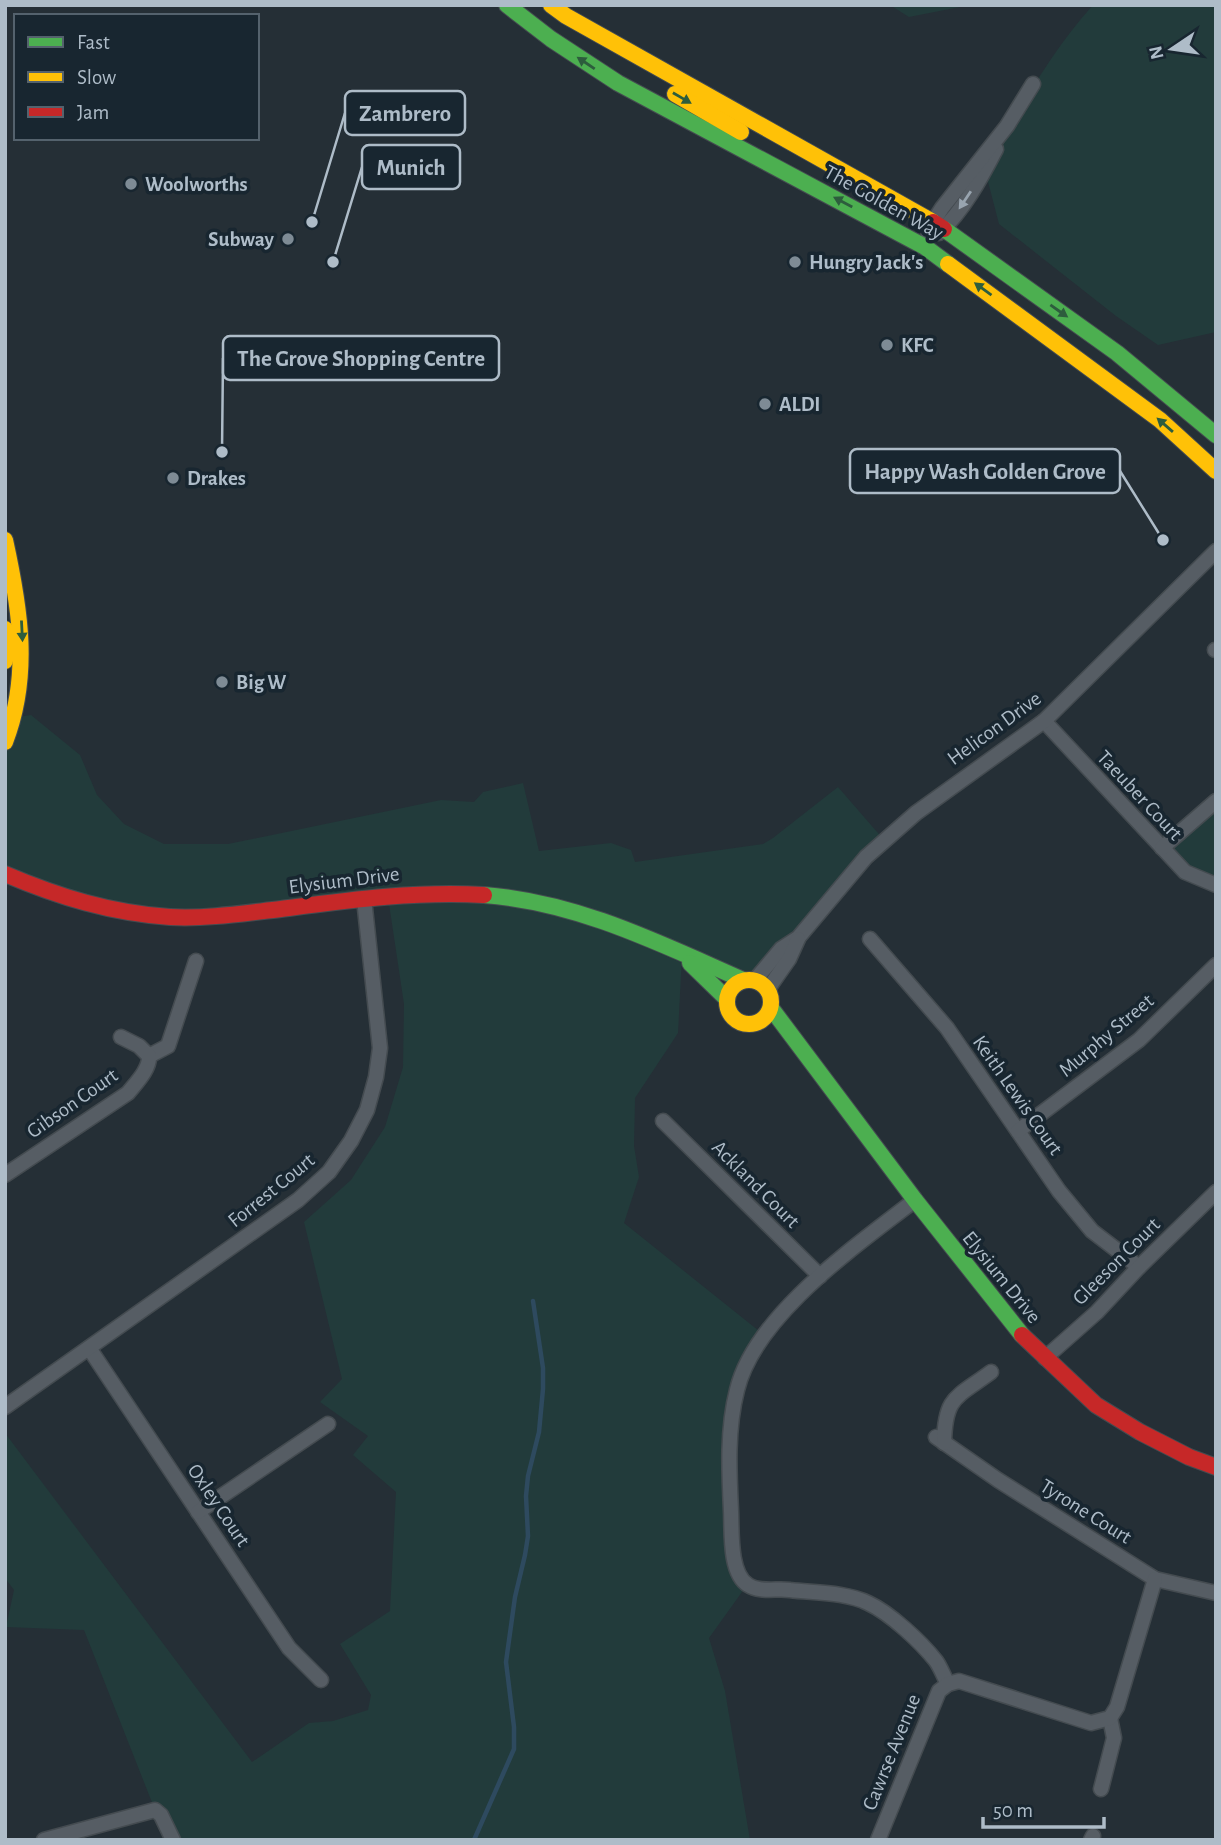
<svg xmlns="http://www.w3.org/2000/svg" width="1221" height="1845" font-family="'Alegreya Sans',sans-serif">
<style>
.green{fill:#223b3b}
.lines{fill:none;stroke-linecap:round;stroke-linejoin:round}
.stream{stroke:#2e4a5f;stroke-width:4.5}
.street-casing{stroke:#444b50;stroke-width:17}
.fast-casing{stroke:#444b50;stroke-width:18}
.slow-casing{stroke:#444b50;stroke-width:18}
.jam-casing{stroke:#444b50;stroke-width:18}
.street{stroke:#565d64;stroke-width:14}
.fast{stroke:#4caf50;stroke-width:16}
.slow{stroke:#ffc107;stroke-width:16}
.jam{stroke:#c62828;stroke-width:16}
.oneway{fill:#2d5d3d}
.oneway2{fill:#98a4af}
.poi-dot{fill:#7e8b95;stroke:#182630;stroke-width:2.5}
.labels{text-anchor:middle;stroke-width:7;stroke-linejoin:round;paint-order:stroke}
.poi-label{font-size:21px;font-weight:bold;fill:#aebcc8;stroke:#182630;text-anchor:start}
.street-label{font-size:21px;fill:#aebcc8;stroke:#182630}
.leader{fill:none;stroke:#aebcc8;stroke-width:2.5}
.callout-dot{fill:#aebcc8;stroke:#182630;stroke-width:2.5}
.callout{fill:#182630;stroke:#aebcc8;stroke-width:2.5}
.callout-label{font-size:23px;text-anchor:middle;font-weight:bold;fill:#aebcc8}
</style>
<rect width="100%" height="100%" fill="#252f36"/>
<!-- green -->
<g class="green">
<path d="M890 5H970L909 17Z"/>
<path d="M1093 5H1216V332L1158 345 1116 316 999 224 985 170C1018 112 1048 55 1093 5Z"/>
<path d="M31 715 80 755 97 795 124 824 164 844H228L441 800 474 802 483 792 523 783 539 851 611 843 631 850 635 862 763 844 773 838 838 787 884 840 755 980 682 956 678 1033 635 1098 634 1146 639 1177 624 1223 764 1335 737 1389 732 1521 747 1585 709 1638 725 1691 750 1840H173L155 1810 84 1630 6 1627 14 1590 5 1578V1433L252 1762 309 1723 333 1721 368 1710 371 1695 340 1644 390 1611 396 1492 353 1455 368 1436 320 1402 342 1379 304 1222 351 1180 385 1127 403 1067 404 1004 388 897 160 916 5 873V739L12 718Z"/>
<path d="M1216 801V885L1162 848Z"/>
</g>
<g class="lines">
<!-- stream -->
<path class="stream" d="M474 1840 514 1749V1727L506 1662 515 1597 525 1555 528 1536 526 1496 528 1476 539 1432 543 1389V1368L533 1301"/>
<defs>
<g id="street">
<path d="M939 233C963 211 981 178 996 149"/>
<path d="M925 247 933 222 942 208 1007 126 1033 84"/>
<path d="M1215 650H1216"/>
<path d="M1044 721 1185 872 1216 885"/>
<path d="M1162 848 1216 801"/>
<path d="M870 939 947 1028 1059 1191 1092 1231 1139 1267"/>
<path d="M755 980 781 949 798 938 866 857 916 813 1044 721 1216 551"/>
<path d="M768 989 789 959 798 939"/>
<path d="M149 1056 168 1046 196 961"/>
<path d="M663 1121 820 1276"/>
<path d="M1018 1131 1139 1040 1216 965"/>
<path d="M5 1175 128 1093C136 1083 150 1069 149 1056L139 1046 121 1037"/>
<path d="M915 1200C856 1246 755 1315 737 1390 727 1429 729 1470 731 1511 732 1531 729 1573 748 1585 760 1593 777 1588 790 1590 814 1593 845 1592 868 1603 890 1613 921 1642 936 1661 941 1668 944 1677 948 1684"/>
<path d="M89 1348 289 1648 321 1680"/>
<path d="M1045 1358 1097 1312 1139 1267 1216 1192"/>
<path d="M5 1407 298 1200 329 1172 351 1141 367 1110 376 1077 380 1048 364 899"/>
<path d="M936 1437 998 1480 1155 1579 1216 1593"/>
<path d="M944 1443C945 1396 956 1398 991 1372"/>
<path d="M198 1512 328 1424"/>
<path d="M1101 1789 1114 1738 1110 1718"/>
<path d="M44 1840 155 1810 161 1815 173 1840"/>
<path d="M878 1840 939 1691 948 1684 959 1681 1091 1723 1110 1718 1117 1707 1155 1579"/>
<path d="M1091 1840 1093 1836"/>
</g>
<g id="fast">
<path d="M507 5 551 39 618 83 925 247 948 264"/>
<path d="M944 229 1117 353 1216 435"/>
<path d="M484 895C577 902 659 943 743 980"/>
<path d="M690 963 727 999"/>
<path d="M771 1008 915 1200 1022 1335"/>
</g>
<g id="slow">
<path d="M551 5 566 16 933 222"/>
<path d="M675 94 741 132"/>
<path d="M948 264 1160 420 1216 471"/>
<path d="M5 540C20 608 31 675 5 742"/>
<path d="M5 629V661"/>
<circle cx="749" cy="1002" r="22"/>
</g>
<g id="jam">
<path d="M933 222 944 229"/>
<path d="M5 874C59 897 111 913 170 917 207 919 245 913 281 909 350 900 415 891 484 895"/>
<path d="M1022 1335 1096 1405 1140 1432 1189 1457 1216 1467"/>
</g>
</defs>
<!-- street casing -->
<use href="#street" class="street-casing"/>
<!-- fast casing -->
<use href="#fast" class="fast-casing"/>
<!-- slow casing -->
<use href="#slow" class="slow-casing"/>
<!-- jam casing -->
<use href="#jam" class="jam-casing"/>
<!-- street -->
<use href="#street" class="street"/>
<!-- fast -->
<use href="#fast" class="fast"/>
<!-- slow -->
<use href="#slow" class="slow"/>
<!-- jam -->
<use href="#jam" class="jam"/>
</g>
<!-- one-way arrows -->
<defs><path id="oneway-solid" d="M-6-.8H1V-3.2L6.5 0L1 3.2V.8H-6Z" transform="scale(1.75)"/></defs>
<g class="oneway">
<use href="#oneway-solid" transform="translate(586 63) rotate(-146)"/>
<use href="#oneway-solid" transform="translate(682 98) rotate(30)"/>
<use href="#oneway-solid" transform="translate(843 202) rotate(-152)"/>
<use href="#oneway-solid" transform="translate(983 289) rotate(-144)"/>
<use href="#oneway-solid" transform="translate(1059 311) rotate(35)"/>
<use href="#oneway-solid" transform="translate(1165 425) rotate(-139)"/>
<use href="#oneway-solid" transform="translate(22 631) rotate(87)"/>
</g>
<use class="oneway2" href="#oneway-solid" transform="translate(965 200) rotate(124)"/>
<!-- markers -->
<g class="poi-dot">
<circle cx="131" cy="184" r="7"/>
<circle cx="288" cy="239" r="7"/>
<circle cx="795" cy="262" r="7"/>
<circle cx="887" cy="345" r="7"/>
<circle cx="765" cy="404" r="7"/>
<circle cx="173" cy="478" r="7"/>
<circle cx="222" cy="682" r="7"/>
</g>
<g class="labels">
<!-- poi labels -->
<g class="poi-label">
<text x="145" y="191">Woolworths</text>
<text x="274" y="246" text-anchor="end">Subway</text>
<text x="809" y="269">Hungry Jack's</text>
<text x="901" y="352">KFC</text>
<text x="779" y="411">ALDI</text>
<text x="187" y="485">Drakes</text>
<text x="236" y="689">Big W</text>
</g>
<!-- street labels -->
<g class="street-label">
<text transform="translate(884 202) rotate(29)" y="7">The Golden Way</text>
<text transform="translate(994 728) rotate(-36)" y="7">Helicon Drive</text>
<text transform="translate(1140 795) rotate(47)" y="7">Taeuber Court</text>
<text transform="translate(344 880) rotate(-7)" y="7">Elysium Drive</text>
<text transform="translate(1106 1035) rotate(-40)" y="7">Murphy Street</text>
<text transform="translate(1018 1095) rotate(55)" y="7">Keith Lewis Court</text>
<text transform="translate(72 1103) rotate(-35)" y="7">Gibson Court</text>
<text transform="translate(756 1184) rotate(45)" y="7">Ackland Court</text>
<text transform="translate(271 1190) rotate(-39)" y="7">Forrest Court</text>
<text transform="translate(1116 1261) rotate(-45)" y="7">Gleeson Court</text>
<text transform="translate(1002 1277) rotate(51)" y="7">Elysium Drive</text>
<text transform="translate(219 1505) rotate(56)" y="7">Oxley Court</text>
<text transform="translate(1086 1511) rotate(32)" y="7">Tyrone Court</text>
<text transform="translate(891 1752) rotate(-68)" y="7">Cawrse Avenue</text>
</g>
</g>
<!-- callouts -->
<path class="leader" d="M312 222L345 113M333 262L362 167M222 452L223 358M1163 540L1120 471"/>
<g class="callout-dot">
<circle cx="312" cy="222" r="7"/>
<circle cx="333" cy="262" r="7"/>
<circle cx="222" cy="452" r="7"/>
<circle cx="1163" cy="540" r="7"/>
</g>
<g class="callout">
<rect x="345" y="91" width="120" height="44" rx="7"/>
<rect x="362" y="145" width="98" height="44" rx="7"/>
<rect x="223" y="336" width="276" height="44" rx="7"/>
<rect x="850" y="449" width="270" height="44" rx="7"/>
</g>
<g class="callout-label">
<text x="405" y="121">Zambrero</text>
<text x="411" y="175">Munich</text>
<text x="361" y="366">The Grove Shopping Centre</text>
<text x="985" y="479">Happy Wash Golden Grove</text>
</g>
<!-- border -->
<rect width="1221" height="1845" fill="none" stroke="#aebcc8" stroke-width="14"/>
<!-- legend -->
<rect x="14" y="14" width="245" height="126" fill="#182630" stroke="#54626d" stroke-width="2"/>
<rect x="28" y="37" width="35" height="10" fill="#4caf50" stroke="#54626d" stroke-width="2"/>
<text x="77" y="49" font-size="21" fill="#aebcc8">Fast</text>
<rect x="28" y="72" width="35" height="10" fill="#ffc107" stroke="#54626d" stroke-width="2"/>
<text x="77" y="84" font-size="21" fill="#aebcc8">Slow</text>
<rect x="28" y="107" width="35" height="10" fill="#c62828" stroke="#54626d" stroke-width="2"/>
<text x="77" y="119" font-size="21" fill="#aebcc8">Jam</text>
<!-- north arrow -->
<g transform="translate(1172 49) rotate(257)" stroke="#182630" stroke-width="5" paint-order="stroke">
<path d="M0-5L12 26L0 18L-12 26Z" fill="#aebcc8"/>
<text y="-10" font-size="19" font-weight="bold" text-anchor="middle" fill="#aebcc8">N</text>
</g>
<!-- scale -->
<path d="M983 1817v10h121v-10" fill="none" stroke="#aebcc8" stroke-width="3.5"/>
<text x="993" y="1817" font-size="21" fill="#aebcc8" stroke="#182630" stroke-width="5" paint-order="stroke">50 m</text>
</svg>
